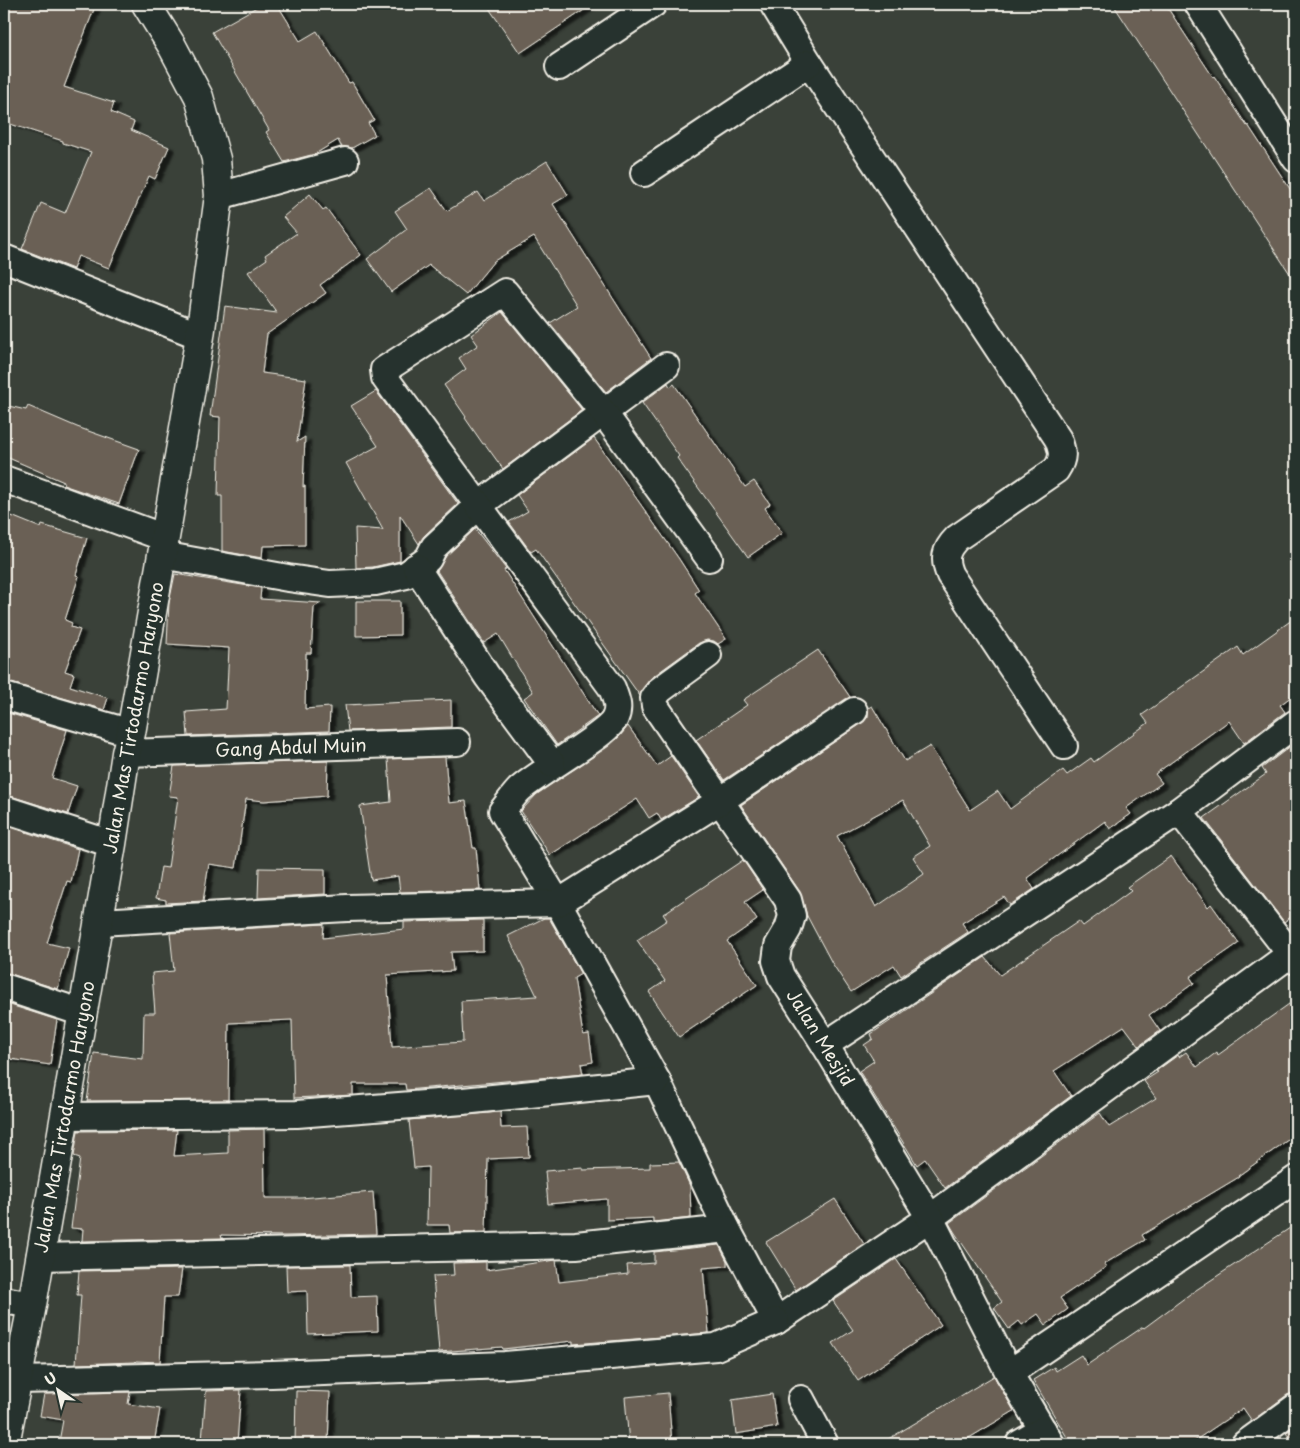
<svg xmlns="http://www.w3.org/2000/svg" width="1300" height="1448" font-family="'Playpen Sans',sans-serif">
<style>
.building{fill:#6a6154;stroke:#f4f1e8;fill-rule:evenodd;filter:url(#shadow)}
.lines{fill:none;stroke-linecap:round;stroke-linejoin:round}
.street-casing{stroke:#f4f1e8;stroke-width:30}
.secondary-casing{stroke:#f4f1e8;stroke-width:31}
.street{stroke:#26332d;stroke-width:26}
.secondary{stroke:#26332d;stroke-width:28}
.labels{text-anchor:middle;stroke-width:4;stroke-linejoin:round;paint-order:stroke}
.street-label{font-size:18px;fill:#f4f1e8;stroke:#26332d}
</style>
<defs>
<filter id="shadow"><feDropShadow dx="5.5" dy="3" stdDeviation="1" flood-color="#0009"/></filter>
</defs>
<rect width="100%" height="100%" fill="#3a4139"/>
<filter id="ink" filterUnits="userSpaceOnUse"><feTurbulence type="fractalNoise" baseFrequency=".02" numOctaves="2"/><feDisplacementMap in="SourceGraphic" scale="10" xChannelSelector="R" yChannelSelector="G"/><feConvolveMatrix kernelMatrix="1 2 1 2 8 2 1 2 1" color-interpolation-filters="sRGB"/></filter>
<g filter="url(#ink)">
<!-- building -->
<g class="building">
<path d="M4 4H96L64 87 114 103 111 112 134 122 131 130 169 147 155 179 149 176 109 268 78 256 73 269 22 249 41 203 65 213 91 152 63 143V141L4 122Z"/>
<path d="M262 4H277L300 41 317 31 349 83 352 82 374 120 368 123 375 135 352 148 341 146 338 140 315 154 284 162 266 132 269 130 212 32Z"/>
<path d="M486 4H593L520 53Z"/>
<path d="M1113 4H1165L1213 77 1214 76 1247 126 1248 125 1296 198V283Z"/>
<path d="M547 161 568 195 553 204 651 358 606 392 550 323 577 306 534 237 494 261 466 295 429 265 391 292 367 259 407 229 395 211 431 188 447 211 478 192 484 201Z"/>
<path d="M310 194 323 210 326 208 361 255 320 285 326 293 267 334 262 373 306 379 297 442 305 437 303 487 305 486V545L263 546 262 558 222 551V496H218L220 417 210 416 225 306 277 313 248 272 267 259 265 255 297 233 283 217Z"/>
<path d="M502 312 582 410 503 469 485 444H483L465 418 466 417 444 385 466 369 459 358 478 345 471 335Z"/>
<path d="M668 383 670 387 674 384 745 487 754 481 770 504 765 508 782 533 748 557 677 458 679 456 642 403Z"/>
<path d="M376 391 458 504 424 536 419 544 400 515V561L373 567 356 568 355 528 383 530 346 463 378 446 351 406Z"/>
<path d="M4 405 26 410 28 406 77 427 139 449 119 504 63 485 64 482 4 456Z"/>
<path d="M594 438 679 559 699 590 695 593 726 639 718 644 714 641 707 640 699 643 651 678 642 689 640 696 536 549 531 552 509 522 528 511 517 495Z"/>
<path d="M4 513 41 528 42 525 87 538 76 575 79 576 65 620 72 623 71 627 80 630 65 671 74 674 70 686 108 698 104 710 4 681Z"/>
<path d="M475 529 506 569 504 570 598 716 557 745 524 698 533 692 498 634 484 643 437 571 446 556Z"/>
<path d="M175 574 261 588 260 599 321 603 314 607 311 653H306L305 709 330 707 329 731 188 736 186 712 226 709 229 648 167 644 169 603Z"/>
<path d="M356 601H400V635L356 636Z"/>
<path d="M1296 617V693L1280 705 1285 712 1244 743 1229 721 1155 774 1162 783 1126 808 1131 814 1110 829 1105 821 1027 878 1034 889 1010 905 1004 897 962 923 968 932 901 976 894 965 851 992 832 963 807 916 800 892 741 805 862 723 868 717V708L872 706 905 761 930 746 970 810 998 791 1010 809 1063 770 1067 775 1091 758 1094 762 1148 723 1142 715 1238 647 1243 655ZM903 800 930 846 913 857 924 874 876 907 837 836Z"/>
<path d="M818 650 850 697 724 780 696 740 747 705 743 700Z"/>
<path d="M451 700V727L348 731 345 705Z"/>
<path d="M4 712 67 730 52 778 77 786 68 814 4 794Z"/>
<path d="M628 726 657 766 671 756 699 797 661 820 657 813 649 818 637 799 550 855 521 811 537 794 609 746 620 736Z"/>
<path d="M1296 742V913L1284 922 1204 818 1266 774 1262 768Z"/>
<path d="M445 757 449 803 466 801 473 848H476L480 890 400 892 398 876 371 880 360 806 391 802 388 759Z"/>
<path d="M328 761 327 796 264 801 246 799 236 868 209 864 203 901 166 903V900L156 898 161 867 168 868 178 797 169 796 174 766Z"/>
<path d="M4 825 78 849 71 882 67 881 47 943 69 948 58 989 4 972Z"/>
<path d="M1171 856 1208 907 1211 904 1239 943 1190 977 1194 983 1149 1015 1160 1031 1139 1046 1124 1026 1054 1071 1071 1096 945 1188 925 1159 917 1165 859 1071 874 1061 864 1045 873 1039 871 1034 985 957 1000 975 1079 921 1083 926 1131 891 1127 887Z"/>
<path d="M743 860 763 890 745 902 757 920 727 941 757 985 679 1037 649 992 665 981 637 940 667 920 663 914Z"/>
<path d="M259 868 325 869V894L258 898Z"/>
<path d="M544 918H549L581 974 574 978 583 1035 589 1034 593 1062 581 1064 583 1074 406 1090 405 1084H353V1095L294 1098 292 1020 229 1023 228 1100 87 1101 94 1053 143 1059 144 1013H155L152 973 174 971 170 933 324 924 323 938 404 929V922L483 920V951L451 952 453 971 387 975 392 1047 463 1042 461 1001 537 996 508 936Z"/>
<path d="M1296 999V1134L1238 1176 1239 1177 1142 1235 1145 1240 1104 1264 1106 1267 1060 1298 1068 1309 1046 1325 1038 1314 1022 1325 1019 1321 1009 1329 994 1308 1002 1302 955 1233 949 1223 1100 1113 1109 1127 1156 1098 1144 1081 1158 1072 1156 1071 1178 1055 1179 1057 1186 1052 1197 1067 1217 1052 1218 1055Z"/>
<path d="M4 1003 57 1020 50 1065 4 1058Z"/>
<path d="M500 1112 501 1128 527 1127 529 1157 488 1159 486 1232 450 1233 449 1225H427L428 1167 414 1168 409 1120Z"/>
<path d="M264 1129 265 1198H301L373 1192 376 1234 285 1236 221 1235 222 1238 82 1241 83 1229 71 1228 80 1158 74 1156 78 1131 177 1130 174 1156 228 1153V1130Z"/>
<path d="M679 1162 690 1186 691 1218 653 1222V1218L607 1220V1199L548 1204 545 1171 583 1168V1170L650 1168V1163Z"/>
<path d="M835 1199 864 1244 796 1290 766 1242Z"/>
<path d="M1296 1224V1392L1287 1395 1252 1421 1243 1408 1190 1444H1071L1033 1380 1054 1367 1056 1371 1081 1355 1087 1365 1143 1327 1144 1328 1190 1294Z"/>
<path d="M719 1245 727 1261V1266L703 1268 709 1333 573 1344V1341L503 1349 502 1347 439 1352 433 1276 454 1275 453 1263 486 1262V1270L556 1260 559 1282 628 1274 627 1265 654 1263V1252Z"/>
<path d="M896 1259 941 1325 858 1381 833 1343 853 1330 833 1301Z"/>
<path d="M350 1265 351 1297 377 1296 378 1331 308 1334 307 1291 287 1292 286 1266Z"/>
<path d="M182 1269 178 1297H164L160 1362 136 1361 135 1362 76 1364 81 1295H77L79 1271Z"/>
<path d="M994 1376 1014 1411 959 1444H880Z"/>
<path d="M241 1390 237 1443 202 1441 206 1391Z"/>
<path d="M296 1391 330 1392 328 1444H295Z"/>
<path d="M130 1392 128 1404 160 1409 154 1444H73L59 1442 63 1420 40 1416 44 1394Z"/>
<path d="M668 1393 672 1444H629L625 1397Z"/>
<path d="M772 1394 777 1427 736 1434 732 1400Z"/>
<path d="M1296 1425V1444H1294L1286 1433Z"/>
</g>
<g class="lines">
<defs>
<g id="street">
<path d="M773 4 809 63 1058 439C1063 452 1064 458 1056 470L957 538C945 550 943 559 950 575L1064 746"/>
<path d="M1198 4 1296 159"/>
<path d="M559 67 653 4"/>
<path d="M644 173 809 63"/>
<path d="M219 196 345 161"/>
<path d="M4 258 200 336"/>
<path d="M4 479 165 538"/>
<path d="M162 555 288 578 330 584 375 582 406 575 428 559 434 547 479 505 666 366"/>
<path d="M709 558 603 412 505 292 384 370 385 378 612 688C616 699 620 707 615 718 608 735 538 772 519 790 513 796 508 804 502 811L558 903 657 1081 727 1229 776 1321 930 1218 1296 950"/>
<path d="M416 567 487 676 552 764"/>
<path d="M708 655 660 690 654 698 655 706 788 900 792 916 788 929 778 946 776 961 781 976 825 1045 930 1218 1009 1373 1051 1444"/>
<path d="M4 696 131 733"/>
<path d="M126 753 457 742"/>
<path d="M4 809 112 844"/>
<path d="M1179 811 1296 961"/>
<path d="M99 922 347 908 558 903 720 801 854 711"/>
<path d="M4 987 83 1013"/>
<path d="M825 1045 1179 811 1296 723"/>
<path d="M65 1116 297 1114 463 1101 657 1081"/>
<path d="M40 1257 576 1245 727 1229"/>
<path d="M4 1300 32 1305"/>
<path d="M1009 1373 1296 1179"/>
<path d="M19 1380 272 1374 505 1365 716 1347 776 1321"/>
<path d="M801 1399 825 1444"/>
<path d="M1019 1444 1043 1430"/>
<path d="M1245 1444 1296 1407"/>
</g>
<path id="secondary" d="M5 1444 32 1305 112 844 126 753 131 733 200 336 219 196 216 159 199 97 172 46 146 4"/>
</defs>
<!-- street casing -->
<use href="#street" class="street-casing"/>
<!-- secondary casing -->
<use href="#secondary" class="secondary-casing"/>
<!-- street -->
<use href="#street" class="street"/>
<!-- secondary -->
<use href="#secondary" class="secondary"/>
</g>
</g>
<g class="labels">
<!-- street labels -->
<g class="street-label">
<text transform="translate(134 718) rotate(-80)" y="6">Jalan Mas Tirtodarmo Haryono</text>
<text transform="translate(291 748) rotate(-2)" y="6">Gang Abdul Muin</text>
<text transform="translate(820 1038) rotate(58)" y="6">Jalan Mesjid</text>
<text transform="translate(65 1117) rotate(-80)" y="6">Jalan Mas Tirtodarmo Haryono</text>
</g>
</g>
<!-- margin -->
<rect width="1300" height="1448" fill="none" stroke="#26332d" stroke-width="20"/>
<rect x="10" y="10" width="1280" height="1428" fill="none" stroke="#f4f1e8" stroke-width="2" filter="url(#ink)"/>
<!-- north arrow -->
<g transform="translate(58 1390) rotate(326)" stroke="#26332d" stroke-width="4" paint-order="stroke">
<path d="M0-4L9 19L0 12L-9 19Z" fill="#f4f1e8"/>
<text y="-8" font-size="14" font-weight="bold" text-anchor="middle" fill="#f4f1e8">U</text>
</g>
</svg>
